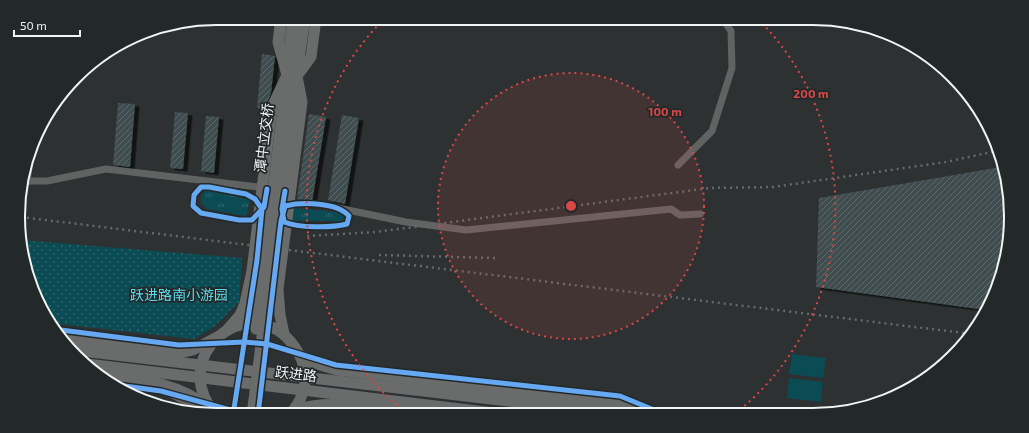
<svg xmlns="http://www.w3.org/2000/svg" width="1029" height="433" font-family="'Exo 2','Noto Sans SC',sans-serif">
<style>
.grass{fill:url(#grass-tufts)}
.park{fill:url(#park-dots)}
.pitch{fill:#0b4b53}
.building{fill:url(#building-hatch);filter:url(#shadow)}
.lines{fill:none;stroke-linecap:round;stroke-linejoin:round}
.minor{stroke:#616363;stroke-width:7}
.tertiary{stroke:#616363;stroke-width:9}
.primary{stroke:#6a6b6b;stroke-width:11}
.rail{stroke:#676969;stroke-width:2.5;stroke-dasharray:2 4;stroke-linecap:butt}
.primary-bridge{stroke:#6a6b6b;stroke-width:11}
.cycleway-casing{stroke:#232829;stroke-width:8}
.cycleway{stroke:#66a8f1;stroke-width:5}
.ring{fill:none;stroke:#da4747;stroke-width:2;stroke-dasharray:2 4}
.labels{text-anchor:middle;stroke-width:3.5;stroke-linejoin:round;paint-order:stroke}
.street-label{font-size:14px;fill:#f0f4f4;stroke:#232829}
.park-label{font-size:14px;fill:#59ddee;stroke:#232829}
.rim{fill:none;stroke:#f0f4f4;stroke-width:2}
.centre{fill:#da4747;stroke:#232829;stroke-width:2}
.ring-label{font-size:12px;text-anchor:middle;font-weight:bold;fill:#da4747;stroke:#232829;stroke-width:3.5;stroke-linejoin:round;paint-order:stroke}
</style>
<defs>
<pattern id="grass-tufts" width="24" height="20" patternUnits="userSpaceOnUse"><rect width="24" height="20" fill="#0b4b53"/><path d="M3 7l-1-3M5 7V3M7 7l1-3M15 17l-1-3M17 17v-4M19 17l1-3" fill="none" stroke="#2f666c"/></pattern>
<pattern id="park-dots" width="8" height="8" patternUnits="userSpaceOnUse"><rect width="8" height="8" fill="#0b4b53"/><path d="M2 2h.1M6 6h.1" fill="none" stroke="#2f666c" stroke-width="1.8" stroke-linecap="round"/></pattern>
<pattern id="building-hatch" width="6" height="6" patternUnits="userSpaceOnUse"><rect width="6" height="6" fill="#3f4d50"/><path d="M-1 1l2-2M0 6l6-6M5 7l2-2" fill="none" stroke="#5b676a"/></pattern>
<filter id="shadow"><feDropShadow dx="4.5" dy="2.5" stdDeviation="0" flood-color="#0009"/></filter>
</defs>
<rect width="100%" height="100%" fill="#2e3132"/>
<!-- grass -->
<g class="grass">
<path d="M210 189 250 200 246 216 207 209 201 203V197L205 190Z"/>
<path d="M292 208 340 212 344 217 342 221H290Z"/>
</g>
<!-- park -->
<path class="park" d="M21 240 242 258 239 302 215 326 194 339 50 323 22 255Z"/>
<!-- pitch -->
<g class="pitch">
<path d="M792 354 826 358 823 378 789 374Z"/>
<path d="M789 378 823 382 821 402 787 398Z"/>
</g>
<!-- building -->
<g class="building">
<path d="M262 54 275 56 271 93 265 109 257 108Z"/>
<path d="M118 103 135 104 130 167 113 165Z"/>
<path d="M175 112 188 113 183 169 170 168Z"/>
<path d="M309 114 326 117 312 202 297 199Z"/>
<path d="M342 115 359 118 345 204 328 200Z"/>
<path d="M206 116 219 117 214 173 201 171Z"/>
<path d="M1001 167 1011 203 1001 280 986 310 816 287 819 198Z"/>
</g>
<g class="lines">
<!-- minor -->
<g class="minor">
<path d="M283 54 288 18"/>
<path d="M678 165 712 131 732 68 731 31 722 18"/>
<path d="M23 181H47L106 169 266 188"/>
<path d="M27 182 30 160"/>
<path d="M333 207 406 222 466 230 671 209 680 215 700 214"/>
</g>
<!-- tertiary -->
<g class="tertiary">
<path d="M162 388 191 404 197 412"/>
<path d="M338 410 381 415"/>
<path d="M304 415 324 408"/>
</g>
<!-- primary -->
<g class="primary">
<path d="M287 75 294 18"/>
<path d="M62 338 180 353 193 350 217 337"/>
<path d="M73 350 619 414"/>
<path d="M303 360 337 370 615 404 653 414"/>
<path d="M87 364 502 414"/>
<path d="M98 375C142 381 172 380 209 407"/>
<path d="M294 410C332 398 373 409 412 414"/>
</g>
<!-- rail -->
<g class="rail">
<path d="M21 217 972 334"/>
<path d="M307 236 376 232 710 188 773 187 946 162 996 151"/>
<path d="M379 255 495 258"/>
</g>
<!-- primary-bridge -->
<g class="primary-bridge">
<path d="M256 329 287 75"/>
<path d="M226 331 240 315 245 303 252 271 272 107 287 75 278 42 281 18"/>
<path d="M284 334 280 315 278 289 302 102 297 76 311 57 316 18"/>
<path d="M216 415C166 357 246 291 290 341 297 349 302 357 304 368 308 385 301 403 289 415"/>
<path d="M252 415 290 119 305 18"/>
</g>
<defs>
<g id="cycleway">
<path d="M53 329 179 345 244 342 267 344 336 365 620 396 664 414"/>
<path d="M117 385 161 391 234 411 332 412 353 415"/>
<path d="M233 415 257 260 262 209 255 199 246 194 209 187H201L194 195 193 206 201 213 239 220H252L264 207 267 189"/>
<path d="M258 415 281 221 285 206C302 202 337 202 349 216L347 224C331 228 299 228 284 222L282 209 285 191"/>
</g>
</defs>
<!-- cycleway casing -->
<use href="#cycleway" class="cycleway-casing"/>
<!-- cycleway -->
<use href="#cycleway" class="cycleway"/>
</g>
<!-- distance rings -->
<circle cx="571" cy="206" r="133" fill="#da4747" fill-opacity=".12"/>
<g class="ring">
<circle cx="571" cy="206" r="133"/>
<path d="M406 413A265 265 0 0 1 384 19M758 19A265 265 0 0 1 736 413"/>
</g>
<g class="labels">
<!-- street labels -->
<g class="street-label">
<text transform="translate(264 138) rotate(-83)" y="5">潭中立交桥</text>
<text transform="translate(296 374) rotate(7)" y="5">跃进路</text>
</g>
<!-- park labels -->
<g class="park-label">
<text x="179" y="300">跃进路南小游园</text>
</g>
</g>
<!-- crop -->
<path d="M0 0H1029V433H0ZM216 25H813A191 191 0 0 1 1004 216V217A191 191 0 0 1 813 408H216A191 191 0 0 1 25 217V216A191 191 0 0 1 216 25Z" fill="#232829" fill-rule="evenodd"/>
<path class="rim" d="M216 25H813A191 191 0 0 1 1004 216V217A191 191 0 0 1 813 408H216A191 191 0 0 1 25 217V216A191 191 0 0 1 216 25Z"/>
<circle cx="571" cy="206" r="6" class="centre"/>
<g class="ring-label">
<text x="811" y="98">200 m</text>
<text x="665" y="116">100 m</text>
</g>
<!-- scale -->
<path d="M14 30v6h66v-6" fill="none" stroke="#f0f4f4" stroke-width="2"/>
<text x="20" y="30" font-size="12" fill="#f0f4f4" stroke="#232829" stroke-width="3" paint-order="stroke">50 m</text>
</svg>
